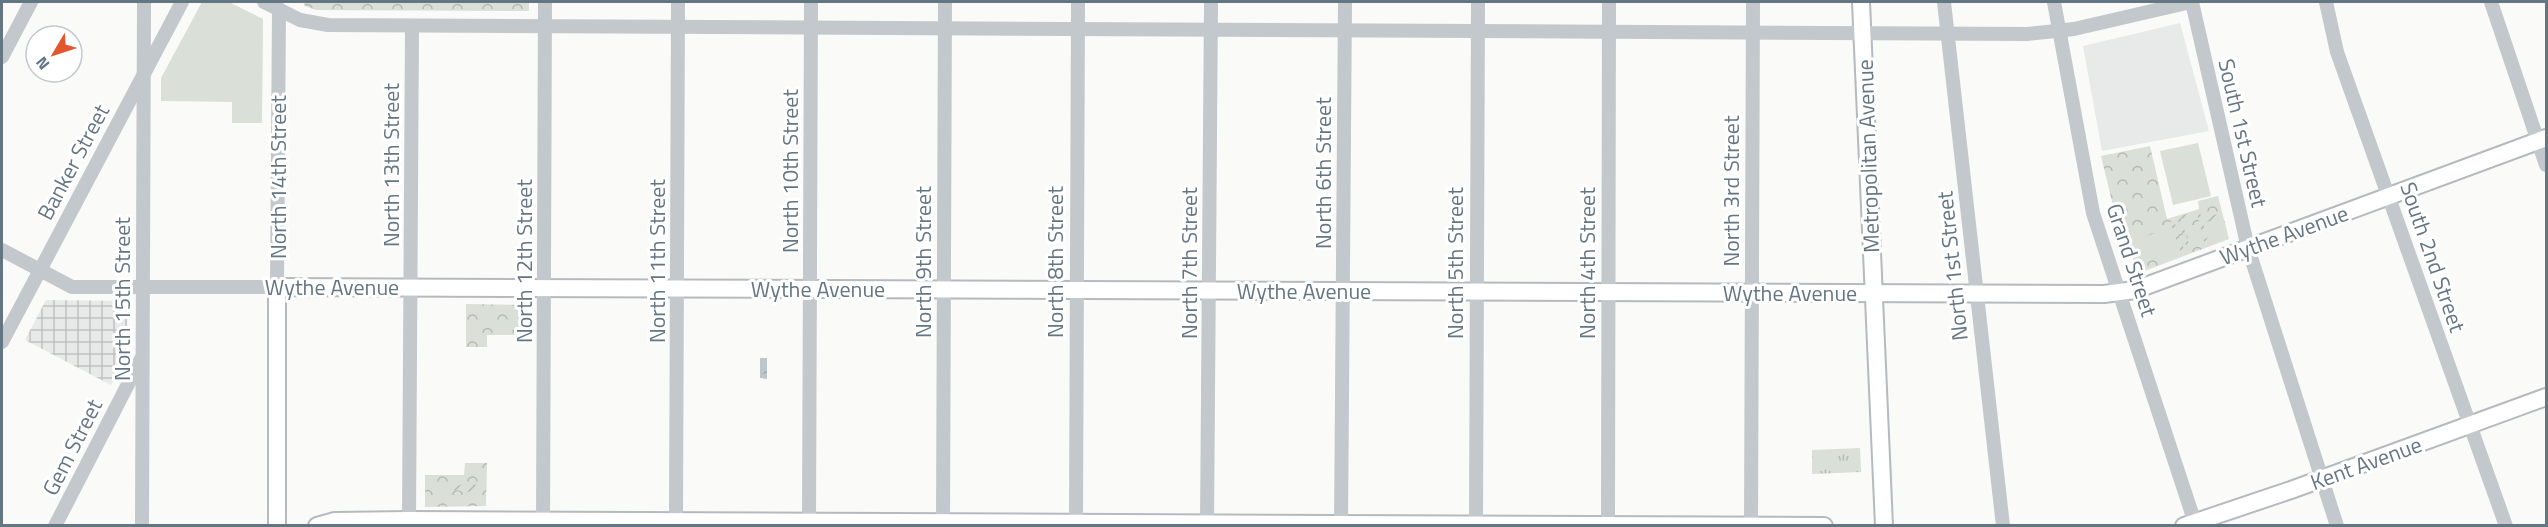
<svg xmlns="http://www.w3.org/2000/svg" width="2548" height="527" font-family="'Titillium Web',sans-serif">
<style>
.built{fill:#e8e9e9}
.industrial{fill:url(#industrial-grid)}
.grass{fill:url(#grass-tufts)}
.park{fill:url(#park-crowns)}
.garden{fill:url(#garden-furrows)}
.pitch{fill:#dadfd7}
.water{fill:url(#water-ripples)}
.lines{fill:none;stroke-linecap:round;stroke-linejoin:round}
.major-casing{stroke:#b5babe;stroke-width:20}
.minor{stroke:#c3c8cc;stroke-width:14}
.major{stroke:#fff;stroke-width:16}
.labels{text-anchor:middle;stroke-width:6;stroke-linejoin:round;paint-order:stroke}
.street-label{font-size:22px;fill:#657683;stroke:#fff}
</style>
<defs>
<pattern id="industrial-grid" width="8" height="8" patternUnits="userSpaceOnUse" patternTransform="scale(1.5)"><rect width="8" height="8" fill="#e8e9e9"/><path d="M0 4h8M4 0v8" fill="none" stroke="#c0c1c2"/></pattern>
<pattern id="grass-tufts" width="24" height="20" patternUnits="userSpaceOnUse" patternTransform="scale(1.5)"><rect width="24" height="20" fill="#dadfd7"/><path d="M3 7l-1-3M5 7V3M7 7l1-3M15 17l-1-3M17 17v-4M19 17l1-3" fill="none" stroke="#b4b9b4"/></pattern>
<pattern id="park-crowns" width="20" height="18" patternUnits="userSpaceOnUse" patternTransform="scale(1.5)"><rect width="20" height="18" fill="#dadfd7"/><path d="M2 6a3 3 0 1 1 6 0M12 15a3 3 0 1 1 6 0" fill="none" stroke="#b4b9b4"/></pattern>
<pattern id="garden-furrows" width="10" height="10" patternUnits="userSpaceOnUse" patternTransform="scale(1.5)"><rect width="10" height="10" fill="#dadfd7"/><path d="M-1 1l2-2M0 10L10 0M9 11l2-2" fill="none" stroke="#b4b9b4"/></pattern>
<pattern id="water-ripples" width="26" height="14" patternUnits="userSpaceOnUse" patternTransform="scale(1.5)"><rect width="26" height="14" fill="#bbc7cb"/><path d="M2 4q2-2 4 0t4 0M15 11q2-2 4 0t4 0" fill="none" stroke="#9ca6aa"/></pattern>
</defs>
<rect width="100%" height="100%" fill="#fafaf8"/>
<!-- built -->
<path class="built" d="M2180 23 2209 131 2102 151 2083 46Z"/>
<!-- industrial -->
<path class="industrial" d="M46 300 128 301 126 358 111 385 25 340Z"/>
<!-- grass -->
<path class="grass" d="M1860 448 1861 472 1812 474V450Z"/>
<!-- park -->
<g class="park">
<path d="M303 2H529V11L316 10 305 6Z"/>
<path d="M2150 146 2167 219 2199 209 2198 201 2218 196 2229 239 2139 273 2125 239H2121L2101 156Z"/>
<path d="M466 304 527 305 528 335H487V347H466Z"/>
<path d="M465 463H487L486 506 425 507V475H464Z"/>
</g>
<!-- garden -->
<g class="garden">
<path d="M2199 210 2203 222V218L2222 213 2223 218 2203 223 2208 244 2205 245 2197 214 2181 219 2191 251 2188 252 2177 217Z"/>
<path d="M2174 221 2185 253 2181 254 2170 222Z"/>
<path d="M474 481 479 493 446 489Z"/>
</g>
<!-- pitch -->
<g class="pitch">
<path d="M202 2H229L263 19 262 123H232V102L161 101V78Z"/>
<path d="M2198 143 2211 196 2173 205 2160 151Z"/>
<path d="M2223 218 2228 239 2209 245 2204 223Z"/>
<path d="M2172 227 2180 251 2137 265 2129 242Z"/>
</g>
<!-- water -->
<path class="water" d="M760 358H767V379L760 378Z"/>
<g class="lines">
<defs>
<g id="major">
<path d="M1861 2 1884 526"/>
<path d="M277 526V287L2104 294 2135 290 2546 138"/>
<path d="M317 526 335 521 409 520 1824 526"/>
<path d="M2184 526 2291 490 2546 397"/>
</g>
</defs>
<!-- major casing -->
<use href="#major" class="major-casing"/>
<!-- minor -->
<g class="minor">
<path d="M264 2 300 20 328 25 2027 34 2074 29 2191 2"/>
<path d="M1944 2 2003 526"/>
<path d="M2054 2 2093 213 2196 526"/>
<path d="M2192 2 2248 248 2337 526"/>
<path d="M2326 2 2337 52 2506 526"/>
<path d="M2491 2 2546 165"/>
<path d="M2 57 31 2"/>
<path d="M2 250 72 287H277L279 9"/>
<path d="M2 342 182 2"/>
<path d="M409 520 412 26"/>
<path d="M676 521 678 2"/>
<path d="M809 521 811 2"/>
<path d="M1076 522 1078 2"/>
<path d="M943 523 945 2"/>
<path d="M55 526 141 359"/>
<path d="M142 526 144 2"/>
<path d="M543 526 545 2"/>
<path d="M1207 526 1211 2"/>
<path d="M1341 526 1345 2"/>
<path d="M1476 526 1478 2"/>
<path d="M1608 526 1609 2"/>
<path d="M1751 526 1753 2"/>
</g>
<!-- major -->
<use href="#major" class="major"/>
</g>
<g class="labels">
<!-- street labels -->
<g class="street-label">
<text transform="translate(2243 133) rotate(77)" y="8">South 1st Street</text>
<text transform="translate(1868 156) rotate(-92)" y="8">Metropolitan Avenue</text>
<text transform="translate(73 162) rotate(-62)" y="8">Banker Street</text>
<text transform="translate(391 165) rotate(-90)" y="8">North 13th Street</text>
<text transform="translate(790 171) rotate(-90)" y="8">North 10th Street</text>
<text transform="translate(1323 173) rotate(-90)" y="8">North 6th Street</text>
<text transform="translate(278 177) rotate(-90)" y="8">North 14th Street</text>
<text transform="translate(1731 191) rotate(-90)" y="8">North 3rd Street</text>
<text transform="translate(2284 235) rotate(-20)" y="8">Wythe Avenue</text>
<text transform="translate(2433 257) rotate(71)" y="8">South 2nd Street</text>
<text transform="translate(2132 260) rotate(72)" y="8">Grand Street</text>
<text transform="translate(524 261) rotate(-90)" y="8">North 12th Street</text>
<text transform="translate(657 261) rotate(-90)" y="8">North 11th Street</text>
<text transform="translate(923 262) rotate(-90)" y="8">North 9th Street</text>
<text transform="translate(1055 262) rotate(-90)" y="8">North 8th Street</text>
<text transform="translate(1189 263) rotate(-90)" y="8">North 7th Street</text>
<text transform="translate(1455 263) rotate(-90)" y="8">North 5th Street</text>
<text transform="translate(1587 263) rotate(-90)" y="8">North 4th Street</text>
<text transform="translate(1952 266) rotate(-96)" y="8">North 1st Street</text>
<text x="332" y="295">Wythe Avenue</text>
<text x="818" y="297">Wythe Avenue</text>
<text x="1304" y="299">Wythe Avenue</text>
<text x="1790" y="301">Wythe Avenue</text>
<text transform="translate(122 299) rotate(-90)" y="8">North 15th Street</text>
<text transform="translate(72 447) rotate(-63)" y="8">Gem Street</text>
<text transform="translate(2366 463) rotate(-20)" y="8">Kent Avenue</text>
</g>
</g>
<!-- border -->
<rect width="2548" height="527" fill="none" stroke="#657683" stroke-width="6"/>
<!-- north arrow -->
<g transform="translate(54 54) rotate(231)"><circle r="28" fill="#ffffff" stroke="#c1c8cd" stroke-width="1.5"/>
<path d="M0-4.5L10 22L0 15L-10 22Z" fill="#e4572e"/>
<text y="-9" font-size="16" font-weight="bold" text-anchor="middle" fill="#657683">N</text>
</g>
</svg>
